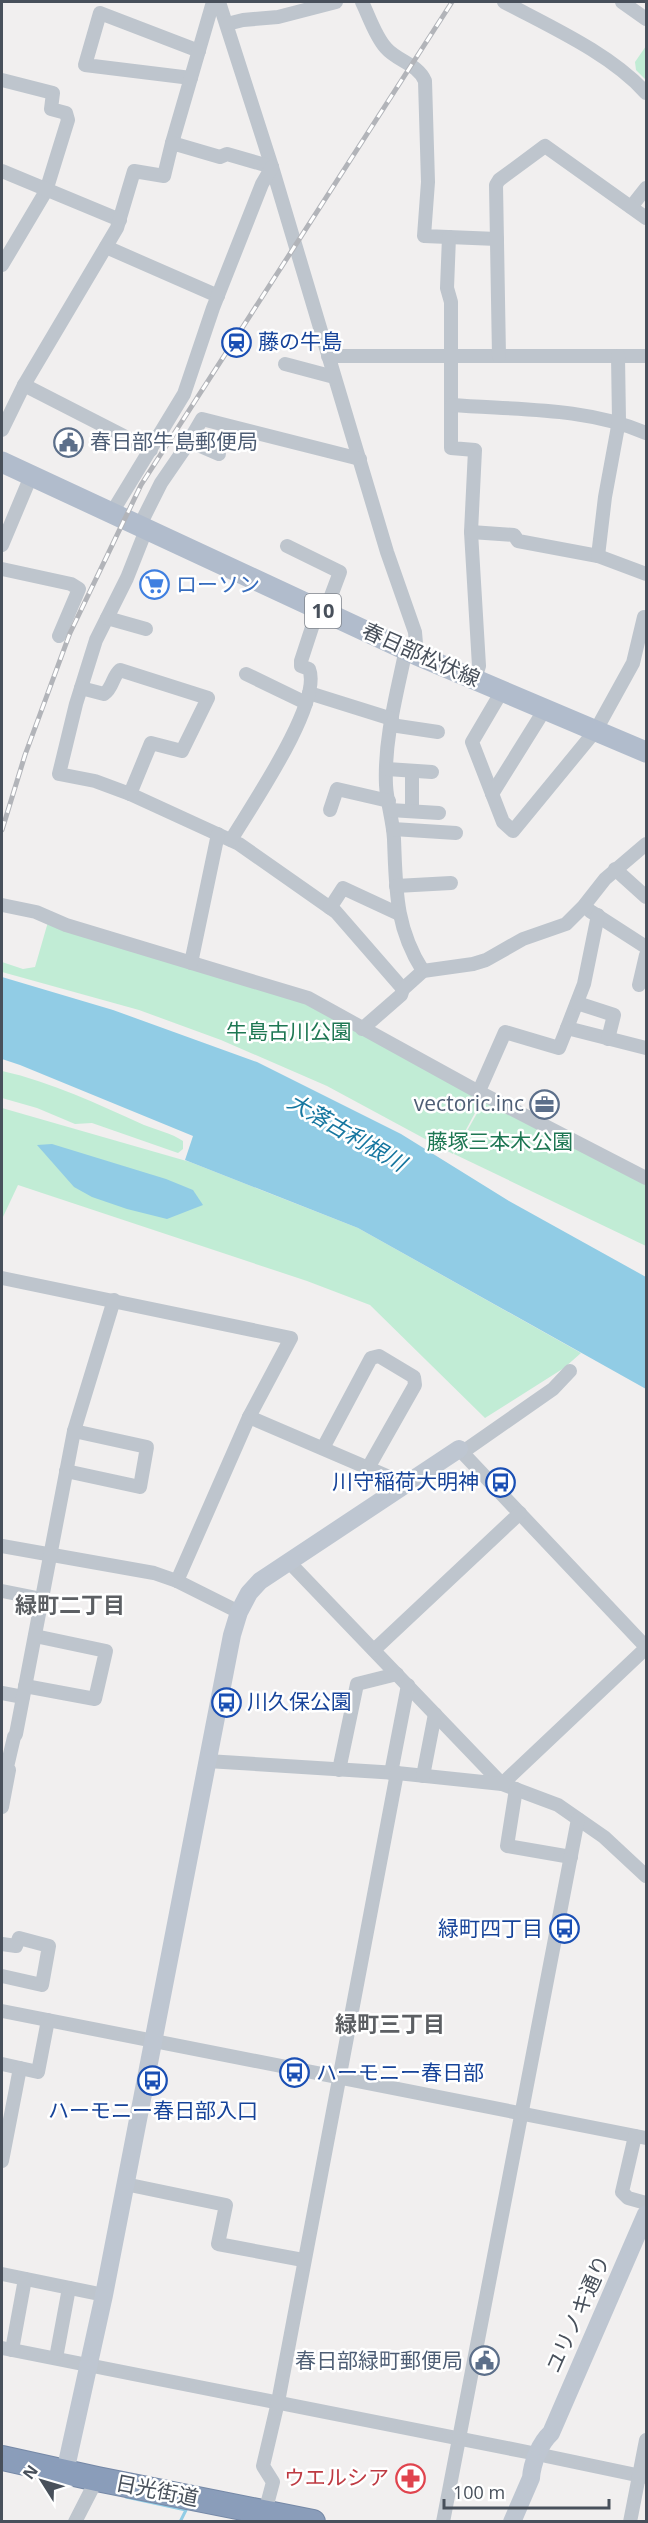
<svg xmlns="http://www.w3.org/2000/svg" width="648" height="2523" font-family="'Open Sans','Noto Sans JP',sans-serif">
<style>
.green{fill:#c1ecd5}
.water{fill:#91cce5}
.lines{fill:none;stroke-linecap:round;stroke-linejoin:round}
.stream{stroke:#91cce5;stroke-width:3}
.highway-casing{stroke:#7588a6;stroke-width:26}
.street{stroke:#bec5cd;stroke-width:14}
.secondary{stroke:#bec6d1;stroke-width:18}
.primary{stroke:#b1bccc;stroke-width:21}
.highway{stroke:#8a9dba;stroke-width:24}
.rail-casing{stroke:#b2b4b9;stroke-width:5}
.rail{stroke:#fff;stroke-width:3;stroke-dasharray:9;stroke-linecap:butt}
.labels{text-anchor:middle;stroke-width:5;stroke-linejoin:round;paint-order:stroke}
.shield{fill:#fff;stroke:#7f848c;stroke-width:1.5}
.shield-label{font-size:20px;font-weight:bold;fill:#48505b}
.transit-label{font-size:21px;fill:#164399;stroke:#fff;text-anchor:start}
.service-label{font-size:21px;fill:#4e5e75;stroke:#fff;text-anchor:end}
.shop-label{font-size:21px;fill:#366cbe;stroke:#fff;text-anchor:start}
.street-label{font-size:21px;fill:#48505b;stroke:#fff}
.park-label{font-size:21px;fill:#1e7753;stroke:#fff}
.health-label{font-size:21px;fill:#be3a42;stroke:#fff;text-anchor:end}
.water-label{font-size:22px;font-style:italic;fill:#1777a0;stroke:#fff}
.neighbourhood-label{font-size:22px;font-weight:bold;fill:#5c5f63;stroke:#fff}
</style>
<rect width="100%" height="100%" fill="#f1efef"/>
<!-- green -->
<g class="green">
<path d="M646 46V80L636 70 635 62Z"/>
<path d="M48 922 307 1004 483 1098 453 1154 327 1086 221 1040 139 1010 2 972V962L23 969 35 967Z"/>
<path d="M2 1071C52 1082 97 1104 144 1125 157 1130 171 1133 183 1141V1149L178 1153 92 1123 75 1124 37 1108 2 1098Z"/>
<path d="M485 1099 646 1181V1246L454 1154Z"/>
<path d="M2 1108 190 1162 358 1228 581 1353 564 1368 485 1418 370 1305 307 1281 18 1185 2 1219Z"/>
</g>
<!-- water -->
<g class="water">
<path d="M2 977 113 1010 257 1062 401 1134 509 1201 646 1277V1389L358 1228 185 1160 193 1136 20 1065 2 1059Z"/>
<path d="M52 1144 166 1179 193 1190 203 1205 167 1219 127 1209 92 1197 74 1187 37 1145Z"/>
</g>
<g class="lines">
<!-- stream -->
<path class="stream" d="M126 2497 186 2510 180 2522"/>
<defs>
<path id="highway" d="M2 2458 97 2479 313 2522"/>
</defs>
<!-- highway casing -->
<use href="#highway" class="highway-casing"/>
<!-- street -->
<g class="street">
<path d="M219 2 272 167 387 552 415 632 417 655"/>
<path d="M362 2C369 16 375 36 386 48 397 61 418 64 425 81L428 182 424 236 497 239"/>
<path d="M504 2C551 27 611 54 646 93"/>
<path d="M622 2 646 19"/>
<path d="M227 24 243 20 278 17 336 2"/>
<path d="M191 78 85 65 100 13 199 51"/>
<path d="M2 80 53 93 51 109 66 113 68 120 46 191 2 265"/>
<path d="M172 143 213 2"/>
<path d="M2 171 120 220"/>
<path d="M631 207 646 188"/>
<path d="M449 237 447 288 451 302V448L475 450 471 532 479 666 475 679"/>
<path d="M106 247 218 296"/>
<path d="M328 356H646"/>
<path d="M499 356 496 185 499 180 545 146 646 218"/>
<path d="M285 364 334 377"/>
<path d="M24 385 151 450"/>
<path d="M452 405C517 410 586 407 646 433"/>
<path d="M2 430 24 385 117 228 134 171 164 176 172 143 220 157 227 154 272 167"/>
<path d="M189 441 219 454"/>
<path d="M111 514 184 394 213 308 262 184 272 167"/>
<path d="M139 527 161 483 185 448 202 419 360 459"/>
<path d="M146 530 127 578 96 640 76 704 59 774 95 781 130 794 239 844 336 912 403 989"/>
<path d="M471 532 514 535 518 541 598 556 646 574"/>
<path d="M2 545 31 476"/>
<path d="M287 546 340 572 325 612"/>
<path d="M598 556 605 497 619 421 618 356"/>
<path d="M2 569 71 584 79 589 59 636"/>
<path d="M107 618 146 629"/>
<path d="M406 649C397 693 384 739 386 785 387 803 393 821 394 839 396 889 395 927 423 971"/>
<path d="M246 674 306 703"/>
<path d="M81 688 104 694C113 688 112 677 120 670L208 698 182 751 151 743 130 794"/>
<path d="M502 691 472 742 503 822 513 831 596 730 633 663 644 617"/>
<path d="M309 693 392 719"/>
<path d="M391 725 438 732"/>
<path d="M387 769 432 772"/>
<path d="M412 771V811"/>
<path d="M492 794 545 709"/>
<path d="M330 810 337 789 389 801"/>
<path d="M390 810 439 813"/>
<path d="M393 829 456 833"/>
<path d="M231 840C250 808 323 702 309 669L301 666V661L318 609"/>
<path d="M615 869 646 897"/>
<path d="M396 886 451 883"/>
<path d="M2 905 36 912 66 925 308 998 475 1090 646 1178"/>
<path d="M330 908 343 888 399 914"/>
<path d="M590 911 646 947"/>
<path d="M598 915 584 984 567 1028 646 1048"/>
<path d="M191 963 218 834"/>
<path d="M639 985 646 955"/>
<path d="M577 1003 614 1015 608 1039"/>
<path d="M362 1029 401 995 403 989 423 971 473 964 486 960 523 939 566 924 583 907 605 879 646 844"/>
<path d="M479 1091 505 1032 559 1048 567 1028"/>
<path d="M2 1278 291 1338 249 1417 177 1581"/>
<path d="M249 1417 389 1477 400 1486"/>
<path d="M323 1448 371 1358 379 1356 414 1377 415 1385 368 1468"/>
<path d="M459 1449 646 1647"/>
<path d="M459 1449H467L553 1389 570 1371"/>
<path d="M66 1471 140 1487 147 1447 74 1431"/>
<path d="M2 1546 154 1573 177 1581 239 1612"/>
<path d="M288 1561 502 1784 646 1648"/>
<path d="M2 1591 42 1599"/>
<path d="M374 1650 520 1513"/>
<path d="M25 1686 95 1699 106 1651 35 1636"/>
<path d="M2 1693 23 1697"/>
<path d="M207 1761 397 1773 502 1784 558 1805 604 1837 646 1876"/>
<path d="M339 1770 357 1684 397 1674"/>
<path d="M391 1773 408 1685"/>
<path d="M423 1776 435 1714"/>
<path d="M516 1789 507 1846 571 1857"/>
<path d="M2 1807 9 1770 7 1767 14 1737 16 1734 74 1431 114 1300"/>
<path d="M2 1944 16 1946 19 1938 49 1946 42 1985 2 1976"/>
<path d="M2 2011 646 2138"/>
<path d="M2 2064 38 2072 48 2020"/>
<path d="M635 2136 622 2192 628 2198 646 2203"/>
<path d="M2 2161 20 2068"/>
<path d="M125 2184 226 2205 218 2244 303 2260"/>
<path d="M2 2274 104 2295"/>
<path d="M2 2348 537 2454"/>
<path d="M12 2350 25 2279"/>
<path d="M56 2358 69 2288"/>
<path d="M546 2456 646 2477"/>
<path d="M265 2512 273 2482 263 2466 278 2402 397 1773"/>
<path d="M75 2522 97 2479"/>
<path d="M443 2522 578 1819"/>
<path d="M630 2522 646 2440"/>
</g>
<!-- secondary -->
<g class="secondary">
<path d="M65 2472 104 2295 232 1635 239 1612 249 1593 260 1581 459 1449"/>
<path d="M512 2522 531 2478C532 2463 540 2443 551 2433L646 2214"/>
</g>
<!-- primary -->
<path class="primary" d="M2 462 417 655 646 752"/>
<!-- highway -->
<use href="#highway" class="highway"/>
<defs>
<path id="rail" d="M2 830 25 755 70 633 141 485 452 2"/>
</defs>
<!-- rail casing -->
<use href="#rail" class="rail-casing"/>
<!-- rail -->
<use href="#rail" class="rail"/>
</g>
<!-- icons -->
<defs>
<symbol id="station-ring" viewBox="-11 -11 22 22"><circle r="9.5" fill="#fff" stroke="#1a4fb4" stroke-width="1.5"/><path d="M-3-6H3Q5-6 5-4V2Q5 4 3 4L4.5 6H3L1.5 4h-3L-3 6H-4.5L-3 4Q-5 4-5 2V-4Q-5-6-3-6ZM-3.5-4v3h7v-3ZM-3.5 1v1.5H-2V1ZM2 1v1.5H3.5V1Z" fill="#1a4fb4"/></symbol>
<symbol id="civic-ring" viewBox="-11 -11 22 22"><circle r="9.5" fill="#fff" stroke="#5c6f8a" stroke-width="1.5"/><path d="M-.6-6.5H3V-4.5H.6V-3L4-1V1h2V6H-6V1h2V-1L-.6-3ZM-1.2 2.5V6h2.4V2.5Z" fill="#5c6f8a"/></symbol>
<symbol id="supermarket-ring" viewBox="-11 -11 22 22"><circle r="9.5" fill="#fff" stroke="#3f7fe0" stroke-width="1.5"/><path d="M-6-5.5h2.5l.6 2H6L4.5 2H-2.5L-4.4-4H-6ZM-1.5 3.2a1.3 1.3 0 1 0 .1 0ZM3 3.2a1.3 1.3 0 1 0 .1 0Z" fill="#3f7fe0"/></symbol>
<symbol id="office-ring" viewBox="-11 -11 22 22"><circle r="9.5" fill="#fff" stroke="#5c6f8a" stroke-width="1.5"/><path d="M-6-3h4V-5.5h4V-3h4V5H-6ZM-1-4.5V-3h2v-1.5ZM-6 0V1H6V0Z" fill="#5c6f8a"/></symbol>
<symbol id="bus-ring" viewBox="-11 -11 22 22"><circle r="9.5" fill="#fff" stroke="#1a4fb4" stroke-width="1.5"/><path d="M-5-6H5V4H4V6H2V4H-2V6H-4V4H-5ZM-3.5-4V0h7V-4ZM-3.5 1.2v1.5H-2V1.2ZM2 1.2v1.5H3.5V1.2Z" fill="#1a4fb4"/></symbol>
<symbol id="pharmacy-ring" viewBox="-11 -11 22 22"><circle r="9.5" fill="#fff" stroke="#e0444e" stroke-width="1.5"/><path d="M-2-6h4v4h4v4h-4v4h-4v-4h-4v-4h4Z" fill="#e0444e"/></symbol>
</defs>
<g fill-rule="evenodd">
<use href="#station-ring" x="220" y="326" width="33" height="33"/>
<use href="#civic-ring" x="52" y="426" width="33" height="33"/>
<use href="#supermarket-ring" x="138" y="568" width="33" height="33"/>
<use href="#office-ring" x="528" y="1088" width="33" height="33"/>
<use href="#bus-ring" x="484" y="1466" width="33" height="33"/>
<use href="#bus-ring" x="210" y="1686" width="33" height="33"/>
<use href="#bus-ring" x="548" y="1912" width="33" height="33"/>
<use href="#bus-ring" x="278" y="2056" width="33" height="33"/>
<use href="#bus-ring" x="136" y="2064" width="33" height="33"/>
<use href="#civic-ring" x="468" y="2344" width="33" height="33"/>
<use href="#pharmacy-ring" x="394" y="2462" width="33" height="33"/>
</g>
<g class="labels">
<!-- shield labels -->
<rect class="shield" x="305" y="594" width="36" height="34" rx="4.5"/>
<g class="shield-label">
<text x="323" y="618">10</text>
</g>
<!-- transit labels -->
<g class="transit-label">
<text x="258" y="349">藤の牛島</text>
<text x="479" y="1489" text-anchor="end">川守稲荷大明神</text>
<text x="247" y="1709">川久保公園</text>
<text x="543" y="1936" text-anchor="end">緑町四丁目</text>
<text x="316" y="2080">ハーモニー春日部</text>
<text x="153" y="2118" text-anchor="middle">ハーモニー春日部入口</text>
</g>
<!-- service labels -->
<g class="service-label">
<text x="90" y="449" text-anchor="start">春日部牛島郵便局</text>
<text x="524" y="1111">vectoric.inc</text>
<text x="463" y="2368">春日部緑町郵便局</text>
</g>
<!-- shop labels -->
<g class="shop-label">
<text x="176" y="592">ローソン</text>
</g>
<!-- street labels -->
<g class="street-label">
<text transform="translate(421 655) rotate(24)" y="7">春日部松伏線</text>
<text transform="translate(578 2314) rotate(-66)" y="7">ユリノキ通り</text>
<text transform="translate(157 2491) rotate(11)" y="7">日光街道</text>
</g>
<!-- park labels -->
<g class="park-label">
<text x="289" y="1039">牛島古川公園</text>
<text x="500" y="1149">藤塚三本木公園</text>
</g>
<!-- health labels -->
<g class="health-label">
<text x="389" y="2485">ウエルシア</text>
</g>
<!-- water labels -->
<g class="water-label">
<text transform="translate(347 1132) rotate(30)" y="8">大落古利根川</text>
</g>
<!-- neighbourhood labels -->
<g class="neighbourhood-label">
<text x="70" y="1613">緑町二丁目</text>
<text x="390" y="2032">緑町三丁目</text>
</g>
</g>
<!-- border -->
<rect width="648" height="2523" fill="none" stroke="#48505b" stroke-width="6"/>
<!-- north arrow -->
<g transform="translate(42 2481) rotate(307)" stroke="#ffffff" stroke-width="4.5" paint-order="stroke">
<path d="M0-4.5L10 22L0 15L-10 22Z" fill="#48505b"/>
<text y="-9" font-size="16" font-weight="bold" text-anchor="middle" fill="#48505b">N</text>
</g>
<!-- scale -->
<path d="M444 2499v9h165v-9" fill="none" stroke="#48505b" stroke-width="3"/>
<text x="453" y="2499" font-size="18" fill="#48505b" stroke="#ffffff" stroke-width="4.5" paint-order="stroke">100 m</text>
</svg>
